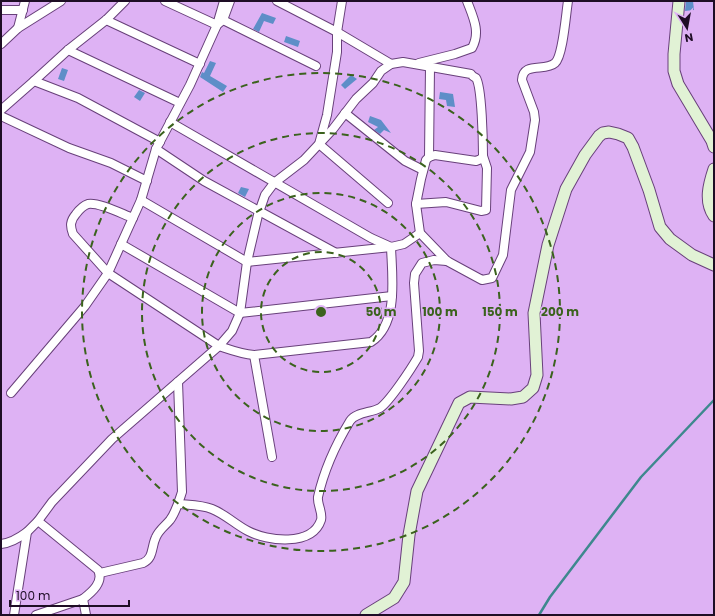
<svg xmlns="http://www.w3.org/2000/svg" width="715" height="616" font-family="Poppins,sans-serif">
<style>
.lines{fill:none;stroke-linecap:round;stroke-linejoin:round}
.stream{stroke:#3e888e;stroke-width:2.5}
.building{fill:#5e8ec8}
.minor-casing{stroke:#68407a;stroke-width:10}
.secondary-casing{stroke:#68407a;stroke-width:13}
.minor{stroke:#fff;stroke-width:8}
.secondary{stroke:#e1f2d5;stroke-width:11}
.ring{fill:none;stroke:#3b621d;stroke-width:2;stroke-dasharray:7 5}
.centre{fill:#3b621d;stroke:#deb2f4;stroke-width:2}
.ring-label{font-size:12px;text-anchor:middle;font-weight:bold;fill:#3b621d;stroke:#deb2f4;stroke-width:3;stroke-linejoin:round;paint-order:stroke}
</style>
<rect width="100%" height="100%" fill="#deb2f4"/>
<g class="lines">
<!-- stream -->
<path class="stream" d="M539 615 550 597 641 477 714 400"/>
</g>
<!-- building -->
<g class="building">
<path d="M686 1H693L694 10 685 11Z"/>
<path d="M262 13 276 18 273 24 264 21 259 32 253 29Z"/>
<path d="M286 36 300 41 298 47 284 42Z"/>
<path d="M210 61 216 63 210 76 227 86 223 92 200 77 202 72 204 73Z"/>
<path d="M62 68 68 70 64 81 58 79Z"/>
<path d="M351 75 357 79 345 89 341 85Z"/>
<path d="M139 90 145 93 140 101 134 97Z"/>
<path d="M440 92 453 94 455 107 447 106 446 100 439 99Z"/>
<path d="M370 116 381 120 391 133 384 130 380 134 374 130 378 127 368 122Z"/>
<path d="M241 187 249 189 245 197 238 193Z"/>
</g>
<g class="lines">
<defs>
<g id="minor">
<path d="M165 1 217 25 224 1"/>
<path d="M230 1 223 20 217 25 190 85 156 149 204 181 336 253"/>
<path d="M277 1 337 32 391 64"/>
<path d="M1 10H23"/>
<path d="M106 20 200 64"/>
<path d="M223 20 316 66"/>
<path d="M18 28 25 1"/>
<path d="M1 44 18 28 61 1"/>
<path d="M68 50 180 103"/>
<path d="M419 63 455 54 472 48C481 32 473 17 467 1"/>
<path d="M34 81 68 50 106 20 125 1"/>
<path d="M1 110 34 81 78 98 160 142"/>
<path d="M345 113 405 161 423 170"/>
<path d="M1 116 69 148 111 163 147 181"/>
<path d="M429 157 430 67"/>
<path d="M141 200 247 262 391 247 404 244 420 233"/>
<path d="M388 203 319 144 333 129 356 99 373 83 381 71 391 64 403 62 471 74C472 76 474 77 476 78 482 87 483 143 483 156L481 159 476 161 435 155 429 157 426 160 421 179 416 204 420 233 447 261 482 280 492 278 503 255 511 190 530 152 535 120 534 112 522 80C523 61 545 72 555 63 563 56 566 13 568 1"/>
<path d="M416 204 446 202 481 211 486 210 487 168 483 156"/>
<path d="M133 218C122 214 99 202 88 204 82 206 79 210 76 214 70 221 70 226 73 234L108 273 219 346C231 350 241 354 254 355L371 342C399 324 392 276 391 247L371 238 170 122"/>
<path d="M121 244 240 313 392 296"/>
<path d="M254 355 272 457"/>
<path d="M11 393 85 306 108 273 141 200 156 149"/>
<path d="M179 504C189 505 202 505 212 509 225 514 236 525 248 531 267 541 312 547 321 520 323 513 317 504 318 497 324 470 336 444 350 421 356 412 371 413 380 408 390 401 411 369 418 357L419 351 414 283 415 274 422 263 434 260 447 261"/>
<path d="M1 544C11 543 19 538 27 532"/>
<path d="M100 573 143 563C154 558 151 547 156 537 159 530 165 526 170 520 176 512 179 501 182 492L178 382"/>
<path d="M14 615 27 532 38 521"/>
<path d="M36 615 83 599"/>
<path d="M86 615 83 599C92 592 104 582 98 570L38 521 52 502 112 439 219 346 232 331 240 313 247 262 258 215 265 195 274 183 304 160 319 144 327 115 337 52V32L342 1"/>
</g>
<g id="secondary">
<path d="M679 1 674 54V71L678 84 712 141 714 147"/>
<path d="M714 169C709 184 704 201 714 216"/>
<path d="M366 615 394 598 404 582 409 535 417 491 459 403 470 397 511 399 523 397 533 388 537 375 534 313 548 245 566 189 585 155 599 136 603 133 609 132 618 134 628 138 633 147 649 190 660 227 670 239 692 255 714 265"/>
</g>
</defs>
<!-- minor casing -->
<use href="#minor" class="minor-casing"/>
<!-- secondary casing -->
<use href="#secondary" class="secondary-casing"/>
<!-- minor -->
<use href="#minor" class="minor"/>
<!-- secondary -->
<use href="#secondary" class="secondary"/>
</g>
<!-- distance rings -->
<g class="ring">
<circle cx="321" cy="312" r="60"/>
<circle cx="321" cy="312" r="119"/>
<circle cx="321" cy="312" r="179"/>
<circle cx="321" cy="312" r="239"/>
</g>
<circle cx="321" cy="312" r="6" class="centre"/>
<g class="ring-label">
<text x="381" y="316">50 m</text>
<text x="440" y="316">100 m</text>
<text x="500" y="316">150 m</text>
<text x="560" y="316">200 m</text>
</g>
<!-- border -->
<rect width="715" height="616" fill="none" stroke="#1e0d25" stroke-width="4"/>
<!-- north arrow -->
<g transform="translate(687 28) rotate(169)" stroke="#deb2f4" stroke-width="3" paint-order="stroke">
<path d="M0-3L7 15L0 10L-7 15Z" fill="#1e0d25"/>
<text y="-6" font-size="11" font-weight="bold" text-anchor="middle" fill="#1e0d25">N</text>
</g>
<!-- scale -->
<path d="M10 600v6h119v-6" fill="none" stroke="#1e0d25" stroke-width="2"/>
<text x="16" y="600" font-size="12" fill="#1e0d25" stroke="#deb2f4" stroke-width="3" paint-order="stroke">100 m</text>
</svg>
